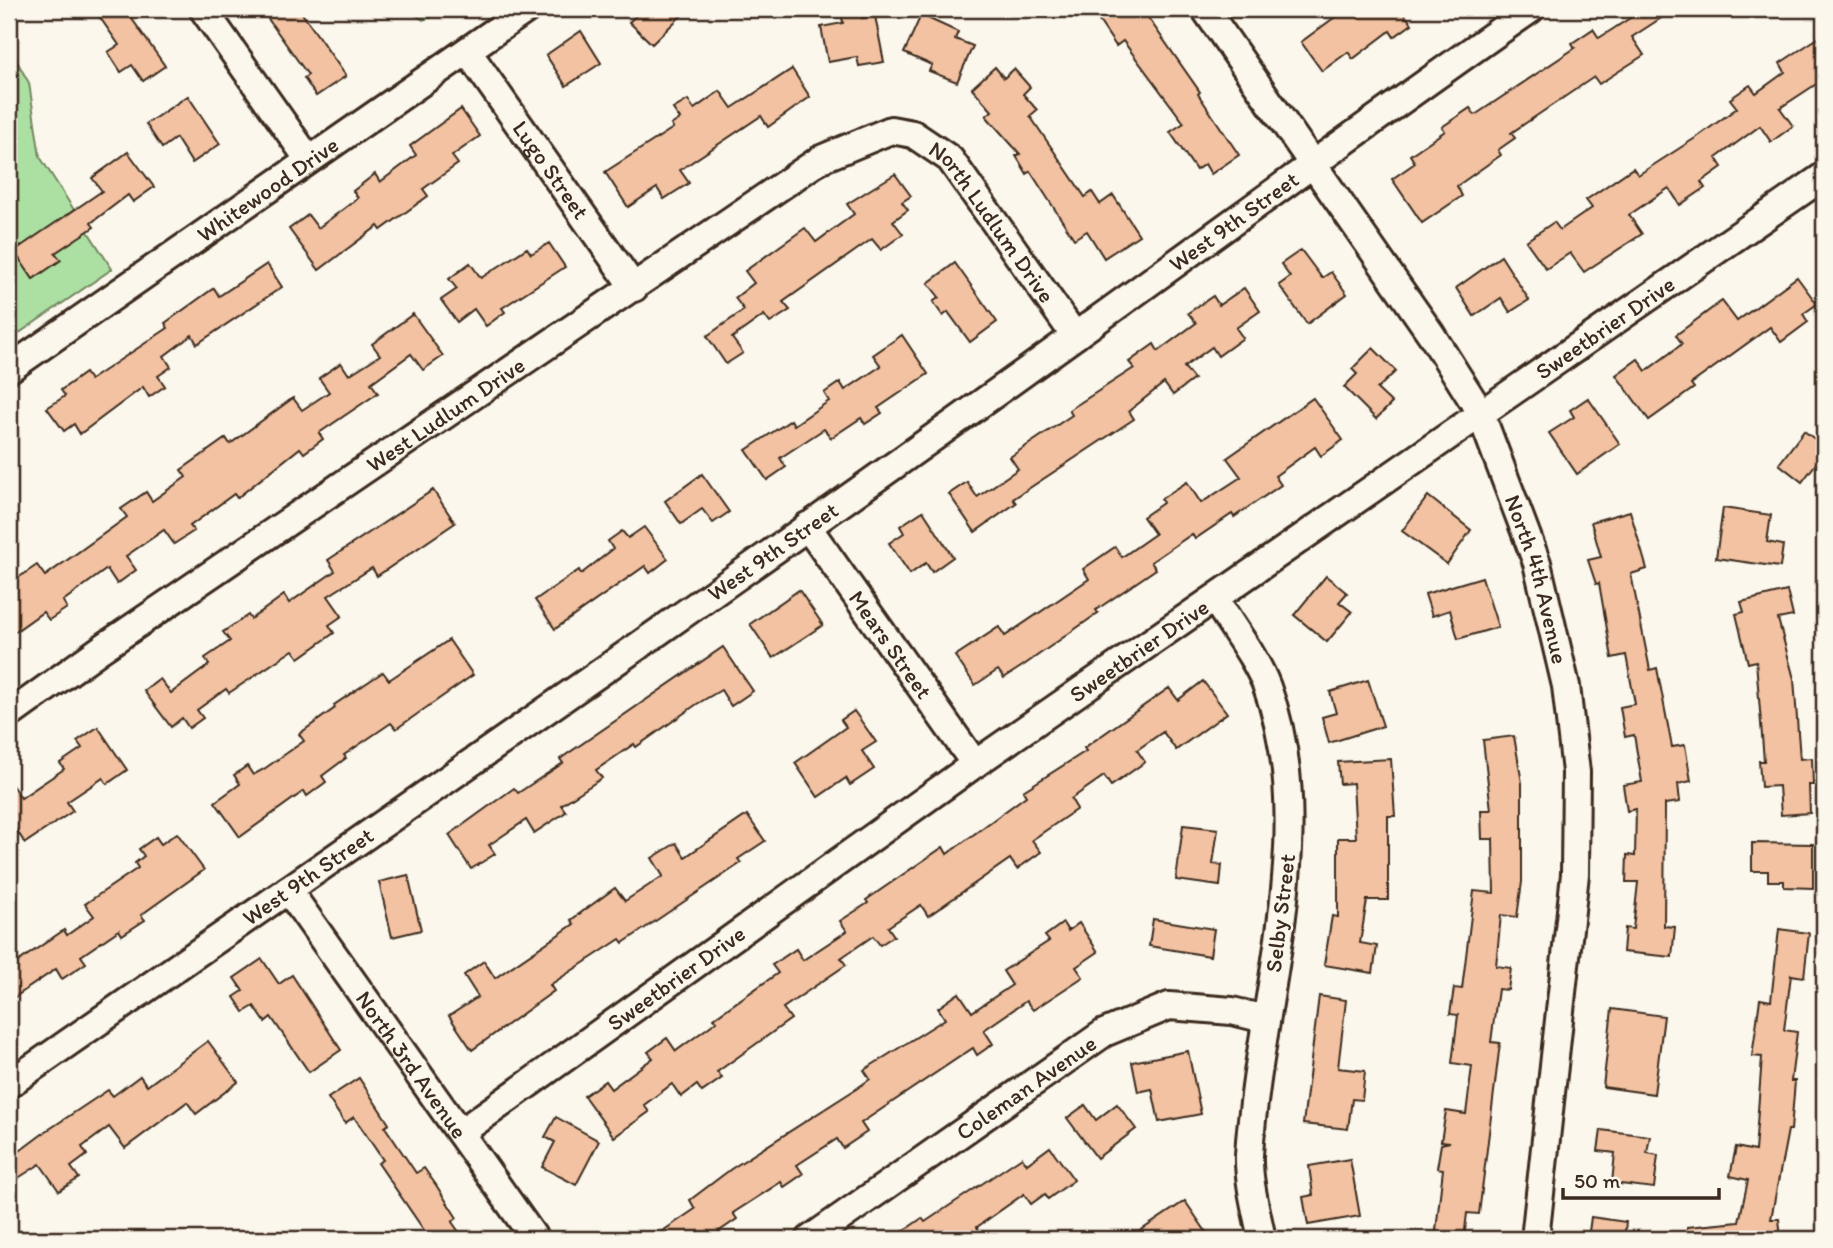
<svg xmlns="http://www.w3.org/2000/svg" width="1833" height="1248" font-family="Itim,sans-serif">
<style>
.green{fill:#ace0a2;stroke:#748560;stroke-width:2}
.building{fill:#f2c2a2;stroke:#3b2a1e;stroke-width:2}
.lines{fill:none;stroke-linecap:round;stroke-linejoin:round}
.minor-casing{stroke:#3b2a1e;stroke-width:32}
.minor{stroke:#fbf7ec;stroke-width:26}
.labels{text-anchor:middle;stroke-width:5;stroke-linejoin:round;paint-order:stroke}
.street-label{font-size:23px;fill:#3b2a1e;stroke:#fbf7ec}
</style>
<rect width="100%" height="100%" fill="#fbf7ec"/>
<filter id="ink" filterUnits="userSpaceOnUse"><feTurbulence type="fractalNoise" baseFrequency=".0143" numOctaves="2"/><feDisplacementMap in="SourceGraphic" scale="14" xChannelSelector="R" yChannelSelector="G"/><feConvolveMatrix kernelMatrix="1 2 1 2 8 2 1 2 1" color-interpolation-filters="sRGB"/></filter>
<g filter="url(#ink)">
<!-- green -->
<g class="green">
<path d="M407 9H453L423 20Z"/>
<path d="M9 47 29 83 40 157 112 269 9 340Z"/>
</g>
<!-- building -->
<g class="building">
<path d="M94 9H125L165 66 143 81 132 65 121 72 108 52 119 45Z"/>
<path d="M261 9H299L346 76 316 96 304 78 308 75Z"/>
<path d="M643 9H688L652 44 629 22Z"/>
<path d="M860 9 862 18 875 16 884 62 859 66 857 57 828 62 821 27 843 23 841 11Z"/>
<path d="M1091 9H1142L1200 92 1198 94 1239 155 1211 174 1205 164 1196 170 1170 132 1184 123 1123 41 1116 46Z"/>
<path d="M1346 9H1400L1412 24 1394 37 1390 31 1353 59 1348 52 1322 71 1301 42Z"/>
<path d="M1644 9H1675L1632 37 1644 55 1599 84 1594 77 1511 133 1515 138 1498 150 1501 155 1457 186 1462 196 1422 223 1392 179 1415 163 1410 155 1445 131 1442 127 1470 108 1475 115 1575 48 1572 43 1593 29 1599 38Z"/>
<path d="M921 15 958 32 955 39 973 46 957 82 929 71 932 65 904 53Z"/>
<path d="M581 31 601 63 566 86 546 55Z"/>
<path d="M1824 34V79L1780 108 1793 126 1771 142 1760 126 1716 158 1722 167 1701 182 1705 188 1680 205 1669 188 1629 215 1642 234 1584 272 1570 253 1546 269 1526 241 1554 222 1560 230 1592 208 1586 200 1633 168 1638 175 1700 135 1737 108 1730 99 1750 85 1756 93 1785 72 1780 63Z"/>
<path d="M995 67 1004 78 1014 69 1030 87 1023 94 1037 110 1030 116 1085 197 1092 192 1100 204 1113 195 1139 235 1104 258 1087 231 1074 239 1030 171 1027 174 1016 156 1020 154 986 116 992 111 972 88Z"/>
<path d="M792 69 810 97 768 127 761 116 680 170 689 183 664 199 657 188 628 207 605 172 673 128 671 125 680 119 673 109 688 100 694 109 720 91 732 108Z"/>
<path d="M188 96 220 144 192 163 176 138 162 148 146 124Z"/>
<path d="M461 109 480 136 452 156 458 164 423 189 428 196 381 230 378 226 319 270 289 229 308 215 318 228 358 198 353 191 375 174 380 182 416 155 410 146Z"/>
<path d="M128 152 154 187 133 202 128 195 91 223 94 227 55 253 61 260 33 279 14 251 102 191 92 178Z"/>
<path d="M895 174 911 196 902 202 908 210 893 221 903 234 881 250 872 239 783 302 790 310 770 323 764 315 732 338 743 353 726 364 707 336 744 310 735 298 754 283 745 271 805 228 816 242 854 214 847 204Z"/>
<path d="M549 243 565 267 502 308 505 312 486 326 474 309 457 322 441 300 457 289 449 279 470 263 481 278 527 248 531 254Z"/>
<path d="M1301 250 1322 278 1331 272 1347 294 1307 324 1279 285 1290 277 1281 264Z"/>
<path d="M1501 256 1529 300 1510 312 1501 298 1474 316 1456 288Z"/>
<path d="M955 263 997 322 970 342 948 312 943 316 933 302 939 297 928 283Z"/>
<path d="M267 264 282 287 197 344 192 335 164 356 171 367 158 376 165 386 149 397 143 387 80 434 74 424 64 431 47 408 65 396 61 390 85 373 90 380 168 328 165 323 214 288 219 296Z"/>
<path d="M1797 277 1817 304 1803 314 1808 322 1781 342 1770 327 1691 384 1694 388 1649 420 1616 375 1638 359 1646 371 1682 344 1676 335 1722 301 1737 321Z"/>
<path d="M1244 288 1260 311 1236 328 1243 338 1218 356 1212 347 1184 367 1194 379 1173 395 1164 383 1129 411 1134 419 1013 499 1016 503 975 532 949 494 967 482 977 497 1018 469 1010 457 1072 415 1069 410 1134 368 1129 362 1154 344 1158 351 1196 323 1188 313 1213 296 1219 305Z"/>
<path d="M413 314 443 356 423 370 411 354 371 383 378 393 319 433 323 439 304 453 300 448 237 498 234 494 190 526 194 531 174 544 164 530 126 556 136 570 117 584 107 569 63 601 67 608 49 620 43 612 9 636V584L37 565 45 576 127 517 121 509 146 492 152 501 186 477 181 470 226 438 230 444 293 398 302 410 329 392 319 378 341 363 349 375 380 355 372 344Z"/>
<path d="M902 335 928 374 878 408 882 413 865 424 861 418 831 438 824 429 780 458 786 467 767 480 746 450 791 420 794 425 829 401 824 393 840 382 845 390 881 366 873 355Z"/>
<path d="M1373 348 1396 371 1377 389 1392 403 1376 419 1344 387 1357 374 1352 369Z"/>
<path d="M1313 398 1343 440 1321 456 1315 447 1275 476 1281 485 1234 517 1232 514 1195 539 1192 534 1151 562 1156 569 1096 610 1098 613 1024 665 1004 678 998 670 975 685 955 656 999 627 1005 636 1089 579 1083 569 1115 547 1122 557 1155 534 1143 517 1163 503 1161 499 1187 482 1201 503 1241 477 1227 458Z"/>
<path d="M1588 398 1620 444 1577 474 1549 433 1574 417 1570 410Z"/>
<path d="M1804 431 1824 446V453L1802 482 1779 464Z"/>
<path d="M702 474 729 512 713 523 702 509 681 524 665 501Z"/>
<path d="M433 490 455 523 377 576 372 568 328 596 342 616 329 625 334 633 299 658 293 650 229 693 226 689 197 710 203 718 189 728 182 718 171 727 144 691 160 679 171 693 209 665 205 658 230 641 223 632 248 615 251 619 284 595 289 603 335 571 328 560Z"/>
<path d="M1428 496 1471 530 1447 564 1402 531Z"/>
<path d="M1723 508 1771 515 1767 542 1783 545 1780 567 1716 558Z"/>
<path d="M923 511 953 557 932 572 926 563 910 574 889 543 904 533 900 526Z"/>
<path d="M1630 511 1647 569 1631 574 1650 670 1657 668 1672 747 1685 745 1691 781 1678 784 1680 802 1665 804 1664 926 1675 927 1672 957 1623 952 1625 928 1633 929 1638 882H1626L1627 855 1635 856 1636 809 1627 811 1623 785 1642 782 1634 735 1625 737 1620 707 1635 704 1626 655 1612 658 1599 583 1596 584 1588 560 1601 557 1591 522Z"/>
<path d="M644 527 668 559 650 573 645 566 555 629 535 600 579 570 581 574 613 549 608 541 622 531 628 538Z"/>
<path d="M1326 576 1347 593 1339 602 1352 612 1327 642 1294 615Z"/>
<path d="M1482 577 1498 627 1458 639 1450 610 1432 616 1425 594Z"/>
<path d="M799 590 823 625 773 658 750 624Z"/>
<path d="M1787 591 1793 616 1778 619 1794 679 1800 759 1812 758 1813 785H1809L1810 813 1781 815 1779 786 1761 787 1759 761H1764L1756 661 1748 663 1736 614 1744 612 1741 602Z"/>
<path d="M449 640 473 675 396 729 391 723 344 755 346 758 322 776 326 782 307 796 304 791 240 837 215 802 240 784 234 775 247 766 253 775 264 769 304 741 299 734 335 708 334 705 383 672 389 680Z"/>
<path d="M723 647 753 691 731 706 721 690 697 704 636 747 634 744 596 770 602 778 561 805 566 812 534 833 526 820 489 845 495 854 471 869 449 835 514 788 518 793 563 763 560 759Z"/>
<path d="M1368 680 1383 726 1329 743 1322 717 1336 713 1330 692Z"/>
<path d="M1203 681 1227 713 1176 750 1163 732 1137 750 1145 762 1111 786 1104 776 1071 799 1077 809 1032 840 1041 852 1017 869 1010 859 928 916 921 905 888 927 894 936 880 945 873 936 841 958 846 965 783 1008 791 1019 717 1072 722 1078 702 1092 697 1085 681 1097 672 1084 644 1105 649 1112 614 1137 584 1096 605 1081 611 1089 653 1058 648 1052 667 1038 676 1051 717 1021 714 1018 778 973 772 965 796 949 803 960 847 931 840 921 868 903 866 900 943 847 947 854 1026 796 1023 791 1086 751 1084 748 1169 688 1178 700Z"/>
<path d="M854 711 876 742 862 751 874 769 850 785 846 778 818 797 795 763 846 727 841 720Z"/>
<path d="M98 727 127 770 107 784 103 778 67 802 73 811 25 843 9 819V781L21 798 64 769 60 763 82 748 77 741Z"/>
<path d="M1514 736 1522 783V882L1517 917 1501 915 1496 966 1511 968 1508 990 1498 989 1491 1042 1500 1043 1479 1214 1467 1213 1464 1239H1435L1443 1169 1437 1168 1441 1144 1450 1142 1441 1141 1446 1111 1466 1114 1472 1066 1452 1063 1458 1015 1450 1014 1454 988 1462 989 1474 891 1494 893 1493 839H1482L1481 810H1491L1483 740Z"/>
<path d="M1391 759 1395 816H1388V900H1367L1360 943 1377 946 1373 973 1324 965 1332 916 1338 917V838H1356L1353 783 1340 784 1338 762Z"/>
<path d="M747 815 765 841 738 859 741 863 623 943 620 939 550 985 554 991 472 1050 449 1016 478 997 464 975 484 961 495 978 574 924 571 920 615 888 625 901 663 876 652 858 676 843 685 857Z"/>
<path d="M1183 825 1218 829 1213 864 1222 865 1220 886 1176 880Z"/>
<path d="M177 833 204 870 141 915 145 920 122 935 119 930 81 956 86 963 62 979 56 969 9 1001V968L64 930 67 935 94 916 85 904 138 868 135 863 144 856 139 849 156 837 161 844Z"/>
<path d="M1752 843 1813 844V888L1784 887V881H1768V871H1752Z"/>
<path d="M408 875 421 930 392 937 379 882Z"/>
<path d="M1153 919 1214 929 1210 956 1149 946Z"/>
<path d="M1063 923 1068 931 1079 923 1098 952 1076 967 1083 977 1033 1010 1026 1001 984 1030 993 1044 977 1055 973 1048 861 1123 867 1132 843 1148 837 1139 797 1165 803 1174 784 1187 781 1182 733 1213 737 1219 708 1239H651L695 1209 690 1200 731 1169 856 1089 870 1079 864 1070 945 1019 938 1008 959 993 972 1012 1012 985 1003 971 1049 941 1045 936Z"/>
<path d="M1779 929 1809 933 1804 977 1791 975 1784 1030 1797 1032 1791 1081H1795L1791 1130H1788L1771 1219H1779L1781 1239H1687V1227L1739 1222 1748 1180 1730 1176 1736 1147 1755 1151 1762 1057 1752 1056 1760 999 1771 1001Z"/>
<path d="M262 959 279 984 292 975 341 1050 309 1072 271 1017 265 1022 254 1006 244 1012 234 997 243 991 234 978Z"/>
<path d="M1319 996 1346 1000 1338 1068 1365 1071 1362 1100 1352 1099 1348 1129 1303 1124Z"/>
<path d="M1612 1009 1664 1016 1654 1094 1603 1087Z"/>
<path d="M208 1041 238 1082 196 1114 187 1102 125 1148 109 1127 82 1147 87 1155 71 1167 79 1178 59 1191 40 1164 9 1184V1159L45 1132 108 1090 113 1096 140 1076 147 1086Z"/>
<path d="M1188 1051 1201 1114 1159 1122 1152 1089 1138 1092 1132 1062Z"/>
<path d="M359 1078 389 1124 385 1127 416 1173 424 1168 436 1185 457 1218 452 1222 464 1239H430L378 1163 383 1160 354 1117 345 1123 328 1098Z"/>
<path d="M1117 1104 1136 1129 1097 1158 1067 1118 1085 1105 1096 1120Z"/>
<path d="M556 1117 599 1141 576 1185 542 1167 555 1142 545 1137Z"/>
<path d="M1601 1130 1650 1136 1647 1153 1658 1155 1654 1188 1612 1183 1615 1153 1598 1151Z"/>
<path d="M1050 1147 1074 1180 1048 1199 1045 1194 1031 1204 1024 1194 977 1227 981 1233 971 1239H892L922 1218 925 1222 1022 1157 1027 1164Z"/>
<path d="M1350 1159 1360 1216 1308 1225 1303 1197 1313 1195 1309 1166Z"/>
<path d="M1185 1201 1211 1239H1128Z"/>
<path d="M1591 1217 1626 1222 1624 1239H1588Z"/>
</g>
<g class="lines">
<defs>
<g id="minor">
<path d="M203 9 309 160"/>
<path id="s1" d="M1205 9 1431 334 1480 412 1537 563 1566 686 1576 772 1575 874 1535 1239"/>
<path id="s2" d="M468 52 634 288"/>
<path id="s3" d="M9 369 527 9"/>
<path id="s4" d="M807 526 975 764"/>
<path d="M1216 600C1232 628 1256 657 1267 687 1321 833 1258 1005 1249 1155 1248 1181 1257 1214 1262 1239"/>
<path id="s5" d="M9 715 101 649 821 159 891 130 913 134 950 159 1075 336"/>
<path id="s6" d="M288 890 535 1239"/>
<path id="s7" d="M9 1084C365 836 723 590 1075 336 1227 227 1377 116 1531 9"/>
<path id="s8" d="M460 1133 975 764 1824 176"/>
<path id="s9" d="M810 1239 1104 1033 1169 1006 1232 1011 1265 1019"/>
</g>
</defs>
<!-- minor casing -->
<use href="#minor" class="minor-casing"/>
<!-- minor -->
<use href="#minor" class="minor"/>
</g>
</g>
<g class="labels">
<!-- street labels -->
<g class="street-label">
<text dy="8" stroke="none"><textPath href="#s2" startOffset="144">Lugo Street</textPath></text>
<text dy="8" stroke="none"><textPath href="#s3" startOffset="315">Whitewood Drive</textPath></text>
<text dy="8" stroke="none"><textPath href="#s7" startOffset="1498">West 9th Street</textPath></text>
<text dy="8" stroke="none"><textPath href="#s5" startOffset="1202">North Ludlum Drive</textPath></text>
<text dy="8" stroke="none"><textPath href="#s8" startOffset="1400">Sweetbrier Drive</textPath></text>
<text dy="8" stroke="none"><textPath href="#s5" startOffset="530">West Ludlum Drive</textPath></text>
<text dy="8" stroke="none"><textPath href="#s7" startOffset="931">West 9th Street</textPath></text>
<text dy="8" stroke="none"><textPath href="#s1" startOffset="665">North 4th Avenue</textPath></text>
<text dy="8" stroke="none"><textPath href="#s4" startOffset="145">Mears Street</textPath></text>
<text dy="8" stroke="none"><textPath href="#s8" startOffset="833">Sweetbrier Drive</textPath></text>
<text dy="8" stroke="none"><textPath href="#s7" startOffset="364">West 9th Street</textPath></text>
<text transform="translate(1280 913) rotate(-83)" y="8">Selby Street</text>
<text dy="8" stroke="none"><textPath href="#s8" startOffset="266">Sweetbrier Drive</textPath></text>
<text dy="8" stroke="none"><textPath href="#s6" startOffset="214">North 3rd Avenue</textPath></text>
<text dy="8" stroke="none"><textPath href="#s9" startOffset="264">Coleman Avenue</textPath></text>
</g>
</g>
<!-- margin -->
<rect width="1833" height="1248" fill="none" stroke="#fbf7ec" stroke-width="35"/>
<rect x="18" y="18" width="1798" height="1213" fill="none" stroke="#3b2a1e" stroke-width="2.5" filter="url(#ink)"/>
<!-- scale -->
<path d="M1563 1188v10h156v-10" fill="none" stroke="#3b2a1e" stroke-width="3.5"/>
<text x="1574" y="1188" font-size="21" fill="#3b2a1e" stroke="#fbf7ec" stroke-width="5" paint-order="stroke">50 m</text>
</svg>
